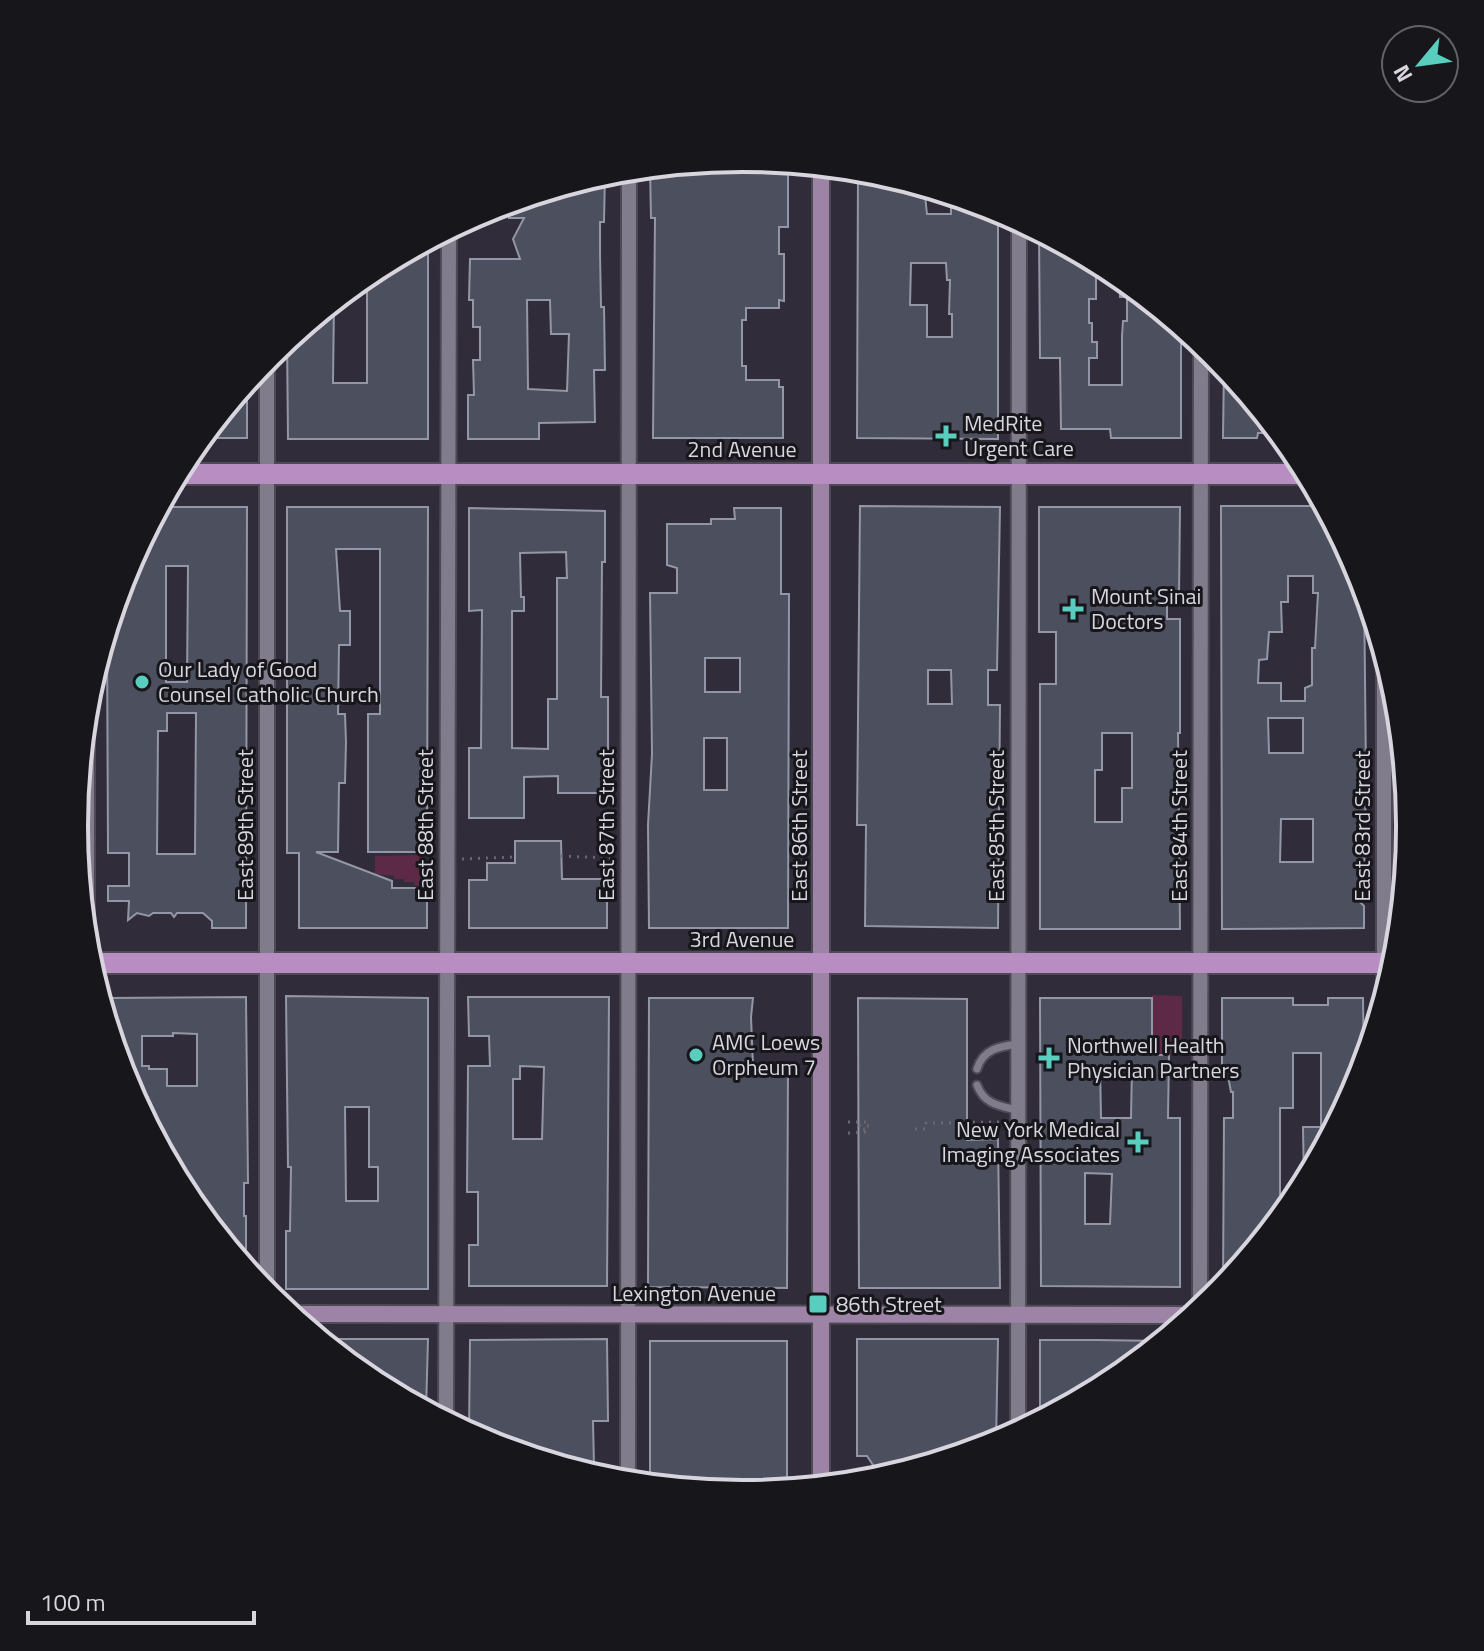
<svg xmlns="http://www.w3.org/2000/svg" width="1484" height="1651" font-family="'Titillium Web',sans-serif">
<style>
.green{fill:#5c2a47}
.building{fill:#4c4f5d;stroke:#9296a6;stroke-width:2;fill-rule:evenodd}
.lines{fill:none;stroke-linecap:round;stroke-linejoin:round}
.lane-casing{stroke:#4e4a55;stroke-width:11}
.street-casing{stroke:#4e4a55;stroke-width:18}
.secondary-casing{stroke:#4e4a55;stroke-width:20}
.primary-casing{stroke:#4e4a55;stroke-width:24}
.path{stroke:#6a6672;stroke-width:3;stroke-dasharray:2 6;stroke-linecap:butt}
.lane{stroke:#817c8c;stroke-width:7}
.street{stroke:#817c8c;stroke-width:14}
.secondary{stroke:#9d84a7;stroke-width:16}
.primary{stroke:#b88dc2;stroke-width:20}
.poi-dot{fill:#59cebe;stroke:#17161b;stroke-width:3}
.labels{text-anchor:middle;stroke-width:6;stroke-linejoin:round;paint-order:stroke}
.poi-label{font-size:22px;fill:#d8d5de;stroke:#17161b;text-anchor:start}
.street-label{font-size:22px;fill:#d8d5de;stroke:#17161b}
.rim{fill:none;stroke:#d8d5de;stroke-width:4}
</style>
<rect width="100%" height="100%" fill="#302c39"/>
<!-- green -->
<g class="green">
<path d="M424 855 425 885 415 886 414 882H404V879H394V876L375 874V856Z"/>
<path d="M1152 995 1182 996V1054L1152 1055Z"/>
</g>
<!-- building -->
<g class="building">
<path d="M742 158 788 162V227H779V254H784V301L779 300V308H746V320H742V366H746V380H779V387H783V438H653L655 218H651L650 167Z"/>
<path d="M858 169 873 170 924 186 927 214H951V194L998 209V439L857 438ZM911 263H946L947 280H950L949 314H952V337H927V305H910Z"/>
<path d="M605 173 604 222H600V254L601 307H604L605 370H594L595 422 539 423V439H468V395H474L473 360H480V327H473V300H469L470 259H520L513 239 524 218H509V213L480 212ZM527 300H550L551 334H569L567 391 528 389Z"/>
<path d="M1039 231 1096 261V299H1089V323H1092V342H1097V358H1089V385H1122V336L1123 321H1127V297H1120V275L1181 325V438H1111L1110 429H1061L1060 358H1040Z"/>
<path d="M428 240V439H288L287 338 334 301 333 383H367V273Z"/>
<path d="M1224 365 1256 404 1279 433H1258L1257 438H1223Z"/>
<path d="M247 381V438H200L214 421Z"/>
<path d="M860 506 1000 507 997 670H988V705H1000L998 928 865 926 866 825H857ZM928 670H951L952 704H928Z"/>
<path d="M1221 506H1325L1359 570 1364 587 1366 771 1364 884 1358 888V900L1364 906V928L1222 929ZM1288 576H1313V593H1318L1315 648H1312V685L1305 688V701H1281V683H1258L1259 660 1267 659 1269 632H1282L1281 602H1288ZM1268 718H1303V753H1269ZM1281 819H1313V862H1280Z"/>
<path d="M158 507H247L246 928H212V921L203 913H177L174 917 171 913H153L149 916 137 913 128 920 129 901H108V886H129V853H108L107 630 125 569ZM166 566H188L187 682H166ZM167 713H196L195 854H157L158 731H167Z"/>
<path d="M287 507H428L427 852H368V714H380V549H336L340 611H350V645H339L338 714H345L346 742 345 783H339L338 852H316L392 881V888H427V928H299V853H287Z"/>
<path d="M1039 507H1180L1179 595H1167V619H1180V733H1178L1180 929H1040V684H1056V632H1039ZM1102 733H1132V788H1122V822H1095V770H1102Z"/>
<path d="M469 508 605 511V562H602L601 697H608V793H558V776L524 777V818H469V748H481L482 610 469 611ZM566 552 567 578H557V699H548V749L512 748V611H524V597H521L520 553Z"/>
<path d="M734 508H781V594H789L788 928H649L648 825 652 754 650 593H677V568L667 565V524H711V519H735ZM705 658H740V692H705ZM704 738H727V790H704Z"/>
<path d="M515 841H561L562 879H607V928H469V880H487V863H515Z"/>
<path d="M286 996 428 998V1289H286V1231H290L291 1167H288ZM345 1107H369V1167H378V1201H346Z"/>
<path d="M246 997 248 1183H244V1216H246V1269L186 1196 125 1081 108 1024 107 998ZM173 1033 197 1034V1086H167V1069H149V1066H142V1036H173Z"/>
<path d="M468 997H609L607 1286H469V1245H478V1192H467L468 1066H490L489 1036H469ZM520 1066 544 1067 542 1139H513V1079H520Z"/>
<path d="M649 998H753L751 1017 753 1066H788L787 1288 648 1287Z"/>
<path d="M858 998 967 999V1140L998 1139 1000 1288H859Z"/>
<path d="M1040 998H1152V1055H1169L1168 1118H1180V1287L1041 1286ZM1100 1065 1132 1066 1131 1118H1101ZM1085 1173 1112 1174 1110 1224H1085Z"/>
<path d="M1222 998H1293V1005H1328V998H1363L1364 1067 1359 1082 1304 1184 1303 1127H1321V1053H1293V1108H1280V1194H1299L1223 1287 1224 1118H1233V1092H1231L1228 1076H1222Z"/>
<path d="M320 1339H428L426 1411 370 1381Z"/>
<path d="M607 1339 608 1421H593L594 1466H581V1471L486 1442 469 1433 470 1340Z"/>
<path d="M857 1339H998L996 1443 877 1479V1471L867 1456H857Z"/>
<path d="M1040 1340H1096L1162 1341 1116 1378H1093V1392L1040 1420Z"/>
<path d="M650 1341H787V1489L742 1494 650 1484Z"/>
</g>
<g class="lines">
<defs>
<g id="lane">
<path d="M977 1069C983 1049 1000 1046 1019 1044"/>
<path d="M977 1085C984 1104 999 1106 1017 1110"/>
</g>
<g id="street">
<path d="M87 694V957"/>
<path d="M1384 1000V652"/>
<path d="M267 1294V357"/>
<path d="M1200 1310 1201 342"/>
<path d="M446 1421 449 228"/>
<path d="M1018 1432 1019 220"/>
<path d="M628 1482 629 169"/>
</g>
<g id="secondary">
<path d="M290 1314 1193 1315"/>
<path d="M821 1486V165"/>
</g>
<g id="primary">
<path d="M176 474H1308"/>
<path d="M89 963H1395"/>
</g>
</defs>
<!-- lane casing -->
<use href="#lane" class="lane-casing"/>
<!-- street casing -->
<use href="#street" class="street-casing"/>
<!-- secondary casing -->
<use href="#secondary" class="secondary-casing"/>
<!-- primary casing -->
<use href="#primary" class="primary-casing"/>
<!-- path -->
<g class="path">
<path d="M561 856 610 858"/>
<path d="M462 859 515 857"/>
<path d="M425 876H430"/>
<path d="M848 1122H869"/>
<path d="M915 1129H926V1123L1000 1122"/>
<path d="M848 1133 867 1132V1129H860V1125L869 1126"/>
</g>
<!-- lane -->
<use href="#lane" class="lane"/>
<!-- street -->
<use href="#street" class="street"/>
<!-- secondary -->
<use href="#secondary" class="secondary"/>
<!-- primary -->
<use href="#primary" class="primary"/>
</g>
<!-- markers -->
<g class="poi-dot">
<path d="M942 424h8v8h8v8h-8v8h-8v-8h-8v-8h8z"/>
<path d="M1069 597h8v8h8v8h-8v8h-8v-8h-8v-8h8z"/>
<circle cx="142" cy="682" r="8"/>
<circle cx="696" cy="1055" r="8"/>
<path d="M1045 1046h8v8h8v8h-8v8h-8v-8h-8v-8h8z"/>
<path d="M1134 1130h8v8h8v8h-8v8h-8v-8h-8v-8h8z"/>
<rect x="808" y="1294" width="20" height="20" rx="4"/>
</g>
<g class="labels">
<!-- poi labels -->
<g class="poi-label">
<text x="964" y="431">MedRite<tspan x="964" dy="25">Urgent Care</tspan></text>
<text x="1091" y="604">Mount Sinai<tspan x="1091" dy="25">Doctors</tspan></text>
<text x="158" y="677">Our Lady of Good<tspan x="158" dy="25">Counsel Catholic Church</tspan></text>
<text x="712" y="1050">AMC Loews<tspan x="712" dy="25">Orpheum 7</tspan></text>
<text x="1067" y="1053">Northwell Health<tspan x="1067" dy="25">Physician Partners</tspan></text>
<text x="1120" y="1137" text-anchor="end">New York Medical<tspan x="1120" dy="25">Imaging Associates</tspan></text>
<text x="836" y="1312">86th Street</text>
</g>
<!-- street labels -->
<g class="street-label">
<text x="742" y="457">2nd Avenue</text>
<text transform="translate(245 825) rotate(-90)" y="8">East 89th Street</text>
<text transform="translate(425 825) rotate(-90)" y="8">East 88th Street</text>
<text transform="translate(606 825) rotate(-90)" y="8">East 87th Street</text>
<text transform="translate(799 826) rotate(-90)" y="8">East 86th Street</text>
<text transform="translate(996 826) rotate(-90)" y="8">East 85th Street</text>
<text transform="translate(1179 826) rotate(-90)" y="8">East 84th Street</text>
<text transform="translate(1362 826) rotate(-90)" y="8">East 83rd Street</text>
<text x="742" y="947">3rd Avenue</text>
<text x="694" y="1301">Lexington Avenue</text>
</g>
</g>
<!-- crop -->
<path d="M0 0H1484V1651H0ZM88 826a654 654 0 1 1 1308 0a654 654 0 1 1-1308 0Z" fill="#17161b" fill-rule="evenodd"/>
<path class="rim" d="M88 826a654 654 0 1 1 1308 0a654 654 0 1 1-1308 0Z"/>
<!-- north arrow -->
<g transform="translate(1420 64) rotate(241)"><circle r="38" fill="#17161b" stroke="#646269" stroke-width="2"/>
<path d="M0-6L14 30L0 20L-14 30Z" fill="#59cebe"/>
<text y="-12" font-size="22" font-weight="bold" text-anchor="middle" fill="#d8d5de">N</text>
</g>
<!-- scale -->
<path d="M28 1611v12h226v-12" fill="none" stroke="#d8d5de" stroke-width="4"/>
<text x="40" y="1611" font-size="24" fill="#d8d5de" stroke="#17161b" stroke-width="6" paint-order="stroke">100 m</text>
</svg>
